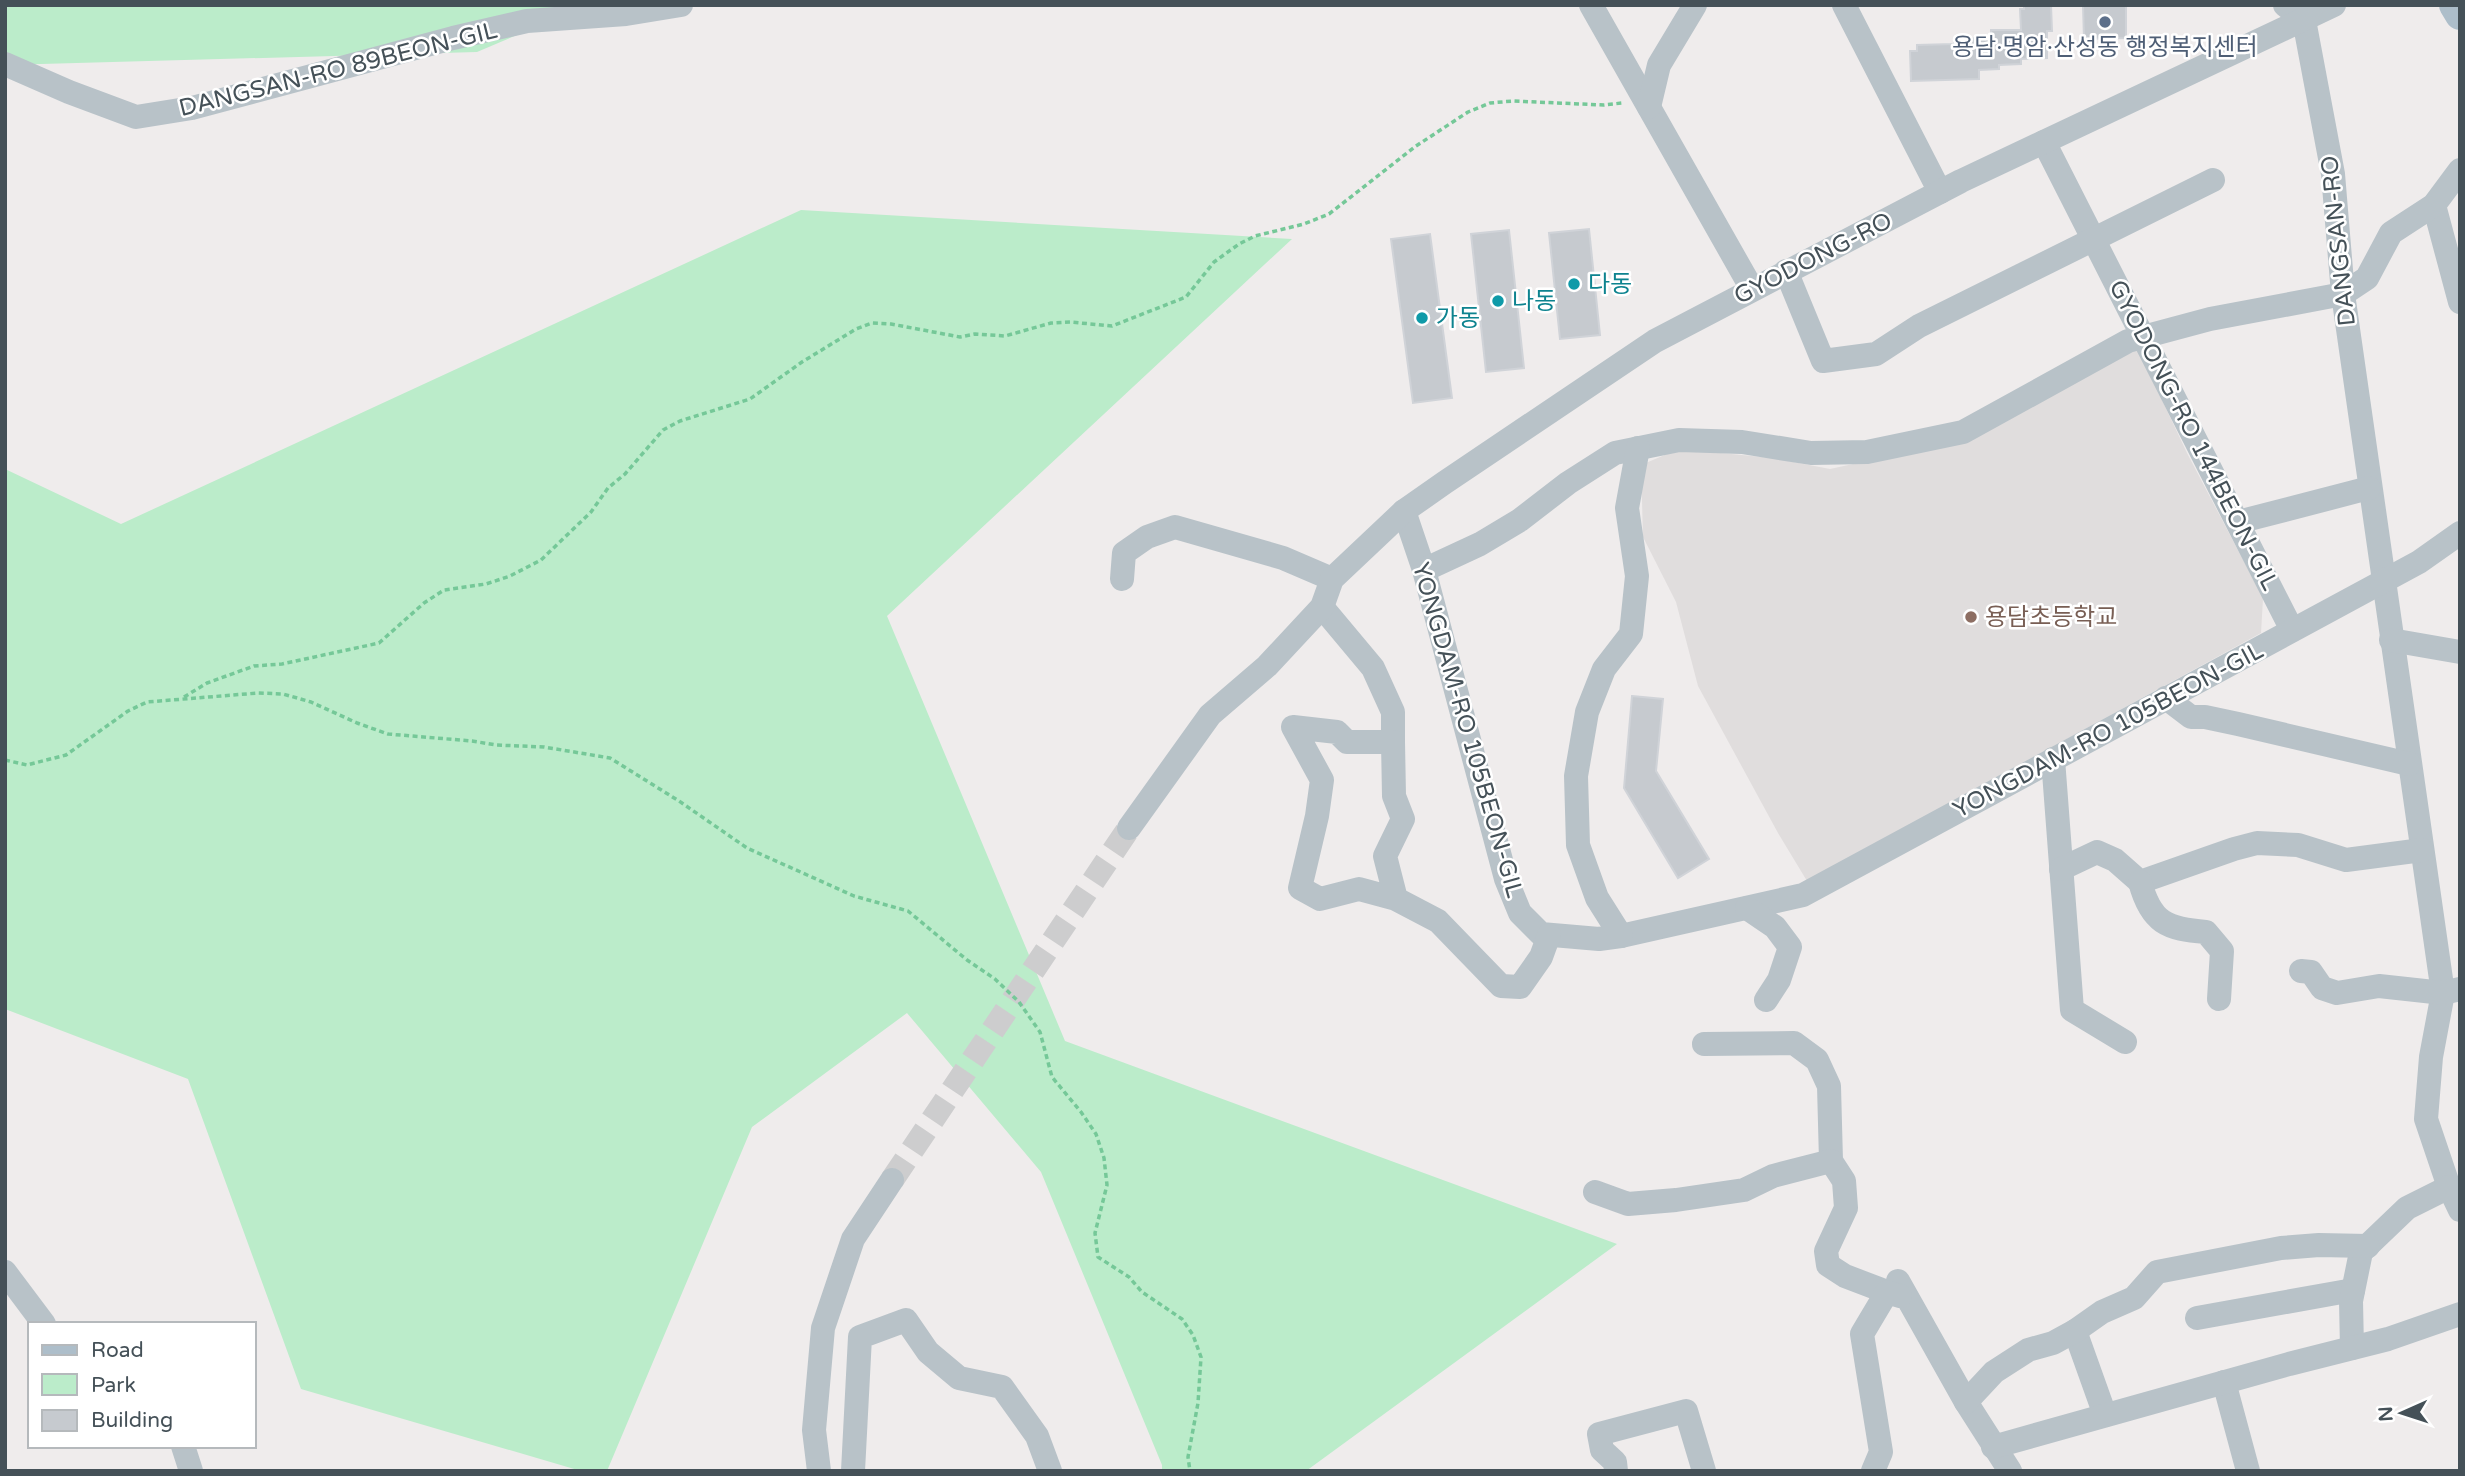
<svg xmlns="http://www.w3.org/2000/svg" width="2465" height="1476" font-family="'Varela Round','Noto Sans KR',sans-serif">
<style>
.education{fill:#e0dddd}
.green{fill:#bbecca}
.building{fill:#c6cacf;stroke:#d0d3d8;stroke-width:2}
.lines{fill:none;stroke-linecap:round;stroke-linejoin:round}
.minor-tunnel{stroke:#cdcdce;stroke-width:24;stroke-dasharray:24 12;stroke-linecap:butt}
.path{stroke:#75c898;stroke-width:3.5;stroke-dasharray:5 3.5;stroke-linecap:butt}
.minor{stroke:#b8c2c8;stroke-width:24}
.major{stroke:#adbeca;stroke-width:30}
.service-dot{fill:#5c6f8a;stroke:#fff;stroke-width:2.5}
.culture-dot{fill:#0f9aa8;stroke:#fff;stroke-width:2.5}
.education-dot{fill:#8d6e63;stroke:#fff;stroke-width:2.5}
.labels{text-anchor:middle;stroke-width:5;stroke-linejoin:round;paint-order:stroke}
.service-label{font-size:24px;fill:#4e5e75;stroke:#fff}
.street-label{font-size:24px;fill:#455158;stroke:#fff}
.culture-label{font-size:24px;fill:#0d838f;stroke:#fff;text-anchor:start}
.education-label{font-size:24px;fill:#785e54;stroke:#fff;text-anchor:start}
</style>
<rect width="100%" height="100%" fill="#efecec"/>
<!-- education -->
<path class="education" d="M2138 349 2187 453 2263 598 2261 633 1807 881 1778 833 1698 686 1676 602 1643 537 1641 465 1679 449 1773 458 1830 469 1954 442Z"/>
<!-- green -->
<g class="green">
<path d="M5 5H588L477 52 5 65Z"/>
<path d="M801 210 1292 239 887 616 1065 1041 1617 1244 1306 1471H1162V1465L1041 1172 907 1013 752 1127 607 1471H581L301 1389 188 1079 5 1009V469L121 524Z"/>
</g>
<!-- building -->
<g class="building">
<path d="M2024 5H2051L2052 31H2047V58L2021 59V64L1999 65V69L1979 70V79L1911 81 1910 51H1917V45L1954 44V39L1991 38V30H2021L2020 9H2024Z"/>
<path d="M2083 5H2126V38L2084 39Z"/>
<path d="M1589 229 1600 335 1560 339 1549 233Z"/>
<path d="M1509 230 1524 368 1486 372 1471 234Z"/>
<path d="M1430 234 1452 398 1413 403 1391 239Z"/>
<path d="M1632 696 1663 699 1656 771 1709 859 1678 878 1624 788Z"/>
</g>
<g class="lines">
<!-- minor-tunnel -->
<path class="minor-tunnel" d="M892 1180 1129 828"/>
<!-- path -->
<g class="path">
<path d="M184 697 207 683 254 666 282 664 379 643 424 603 444 590 486 584 510 576 541 560 591 512 608 488 625 474 663 430 680 421 750 399 802 362 856 329 872 323 891 324 960 337 975 334 1005 336 1051 323 1070 322 1112 326 1186 297 1214 262 1239 244 1255 236 1304 224 1329 214 1416 146 1468 112 1490 103 1513 101 1604 105 1622 103"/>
<path d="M5 760 27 765 66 755 128 711 147 702 258 693 283 694 311 702 357 723 388 734 472 741 496 745 544 747 610 758 679 801 747 848 854 896 908 911 967 960 995 979 1019 1002 1040 1032 1052 1077 1081 1112 1096 1134 1104 1158 1107 1185 1095 1233 1098 1257 1129 1277 1142 1292 1182 1319 1193 1335 1201 1357 1198 1403 1188 1457 1190 1471"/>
</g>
<!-- minor -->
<g class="minor">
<path d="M1591 5 1752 289"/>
<path d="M1844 5 1940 192"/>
<path d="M2285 5 2304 20 2333 174 2343 294 2443 993 2431 1057 2426 1119 2449 1187 2460 1210"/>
<path d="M5 64 69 92 136 117 192 108 453 38 527 21 626 14 681 5"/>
<path d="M1649 107 1659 65 1695 5"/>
<path d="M2044 142 2292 630"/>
<path d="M2434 205 2460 302"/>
<path d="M1786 271 1823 361 1876 354 1919 326 2213 180"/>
<path d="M1404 511 1424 570 1506 879 1520 913 1541 934 1599 939 1621 936 1803 895 2419 562 2460 533"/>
<path d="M2238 522 2369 488"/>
<path d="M1424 570 1480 544 1520 520 1568 483 1615 453 1679 440 1742 442 1811 453 1867 452 1963 432 2128 341 2210 319 2343 294 2367 278 2391 233 2434 205 2460 170"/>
<path d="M1122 579 1124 553 1147 537 1175 527 1283 558 1332 579"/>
<path d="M1322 607 1373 668 1393 712V742"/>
<path d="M2391 640 2460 652"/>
<path d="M2166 698 2191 717H2205L2238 724 2409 764"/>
<path d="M2053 759 2072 1010 2125 1042"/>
<path d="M1129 828 1210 715 1267 666 1322 607 1332 579 1404 511 1444 483 1655 341 1961 181 2334 5"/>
<path d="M2061 869 2097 852 2115 860 2140 882 2234 849 2257 843 2298 845 2346 860 2422 850"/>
<path d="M2140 882C2151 923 2167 929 2206 932L2222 951 2219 999"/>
<path d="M1396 899 1385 856 1403 819 1394 796 1393 742H1347L1337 732 1293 727 1322 780 1317 816 1300 888 1320 899 1359 889 1396 899 1438 921 1501 986 1520 987 1541 957 1549 935"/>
<path d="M1747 908 1775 927 1790 947 1779 980 1766 1000"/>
<path d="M1621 936 1597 898 1578 845 1576 776 1587 712 1604 669 1631 634 1637 576 1627 508 1638 448"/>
<path d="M2301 971 2311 972 2322 988 2337 993 2379 986 2443 993 2460 989"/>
<path d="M1704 1044 1794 1043 1817 1060 1829 1086 1831 1161 1844 1181 1846 1208 1826 1251 1828 1265 1845 1276 1887 1292"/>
<path d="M1595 1192 1628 1204 1676 1200 1744 1190 1773 1176 1831 1161"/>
<path d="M5 1272 44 1324"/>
<path d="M1898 1281 1966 1402 2010 1471"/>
<path d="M2197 1318 2353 1290"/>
<path d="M2075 1331 2105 1415"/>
<path d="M2352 1348 2351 1301 2361 1252 2407 1208 2449 1187"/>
<path d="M2224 1382 2248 1471"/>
<path d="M1966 1402 1994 1372 2028 1350 2053 1343 2075 1331 2102 1312 2134 1298 2157 1272 2281 1248 2319 1245 2368 1246"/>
<path d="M183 1446 191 1471"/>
<path d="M1993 1447 2289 1364 2388 1339 2460 1314"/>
<path d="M819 1471 814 1430 823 1328 853 1239 892 1180"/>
<path d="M853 1471 860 1337 906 1320 928 1352 959 1378 1002 1387 1037 1436 1050 1471"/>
<path d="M1616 1471 1615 1462 1602 1450 1599 1434 1686 1411 1704 1471"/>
<path d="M1873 1471 1881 1452 1862 1334 1887 1292 1900 1296"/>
</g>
<!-- major -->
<path class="major" d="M2454 5 2460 15"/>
</g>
<!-- markers -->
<circle class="service-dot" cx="2105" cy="22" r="7"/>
<g class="culture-dot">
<circle cx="1574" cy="284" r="7"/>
<circle cx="1498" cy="301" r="7"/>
<circle cx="1422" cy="318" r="7"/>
</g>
<circle class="education-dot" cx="1971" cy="617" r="7"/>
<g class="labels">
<!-- service labels -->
<g class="service-label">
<text x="2105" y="55">용담·명암·산성동 행정복지센터</text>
</g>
<!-- street labels -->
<g class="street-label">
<text transform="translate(338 69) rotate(-14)" y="8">DANGSAN-RO 89BEON-GIL</text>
<text transform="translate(2338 241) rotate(-96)" y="8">DANGSAN-RO</text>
<text transform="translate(1813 258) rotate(-27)" y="8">GYODONG-RO</text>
<text transform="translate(2194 435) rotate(63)" y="8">GYODONG-RO 144BEON-GIL</text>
<text transform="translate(1468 730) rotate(74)" y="8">YONGDAM-RO 105BEON-GIL</text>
<text transform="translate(2108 730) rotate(-28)" y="8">YONGDAM-RO 105BEON-GIL</text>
</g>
<!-- culture labels -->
<g class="culture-label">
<text x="1588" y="292">다동</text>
<text x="1512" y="309">나동</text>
<text x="1436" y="326">가동</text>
</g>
<!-- education labels -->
<g class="education-label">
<text x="1985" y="625">용담초등학교</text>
</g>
</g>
<!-- border -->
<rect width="2465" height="1476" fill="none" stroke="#455158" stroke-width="14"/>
<!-- legend -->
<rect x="28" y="1322" width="228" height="126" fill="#ffffff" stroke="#b5b9bc" stroke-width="2"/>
<rect x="42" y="1345" width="35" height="10" fill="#adbeca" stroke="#b5b9bc" stroke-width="2"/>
<text x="91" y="1357" font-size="21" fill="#455158">Road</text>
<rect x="42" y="1374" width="35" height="21" fill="#bbecca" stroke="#b5b9bc" stroke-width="2"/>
<text x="91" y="1392" font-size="21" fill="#455158">Park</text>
<rect x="42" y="1410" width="35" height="21" fill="#c6cacf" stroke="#b5b9bc" stroke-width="2"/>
<text x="91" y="1427" font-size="21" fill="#455158">Building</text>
<!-- north arrow -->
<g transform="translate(2402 1413) rotate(267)" stroke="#ffffff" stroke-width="5" paint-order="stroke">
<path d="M0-5L12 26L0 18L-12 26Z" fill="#455158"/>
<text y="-10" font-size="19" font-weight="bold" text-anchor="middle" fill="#455158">N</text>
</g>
</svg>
